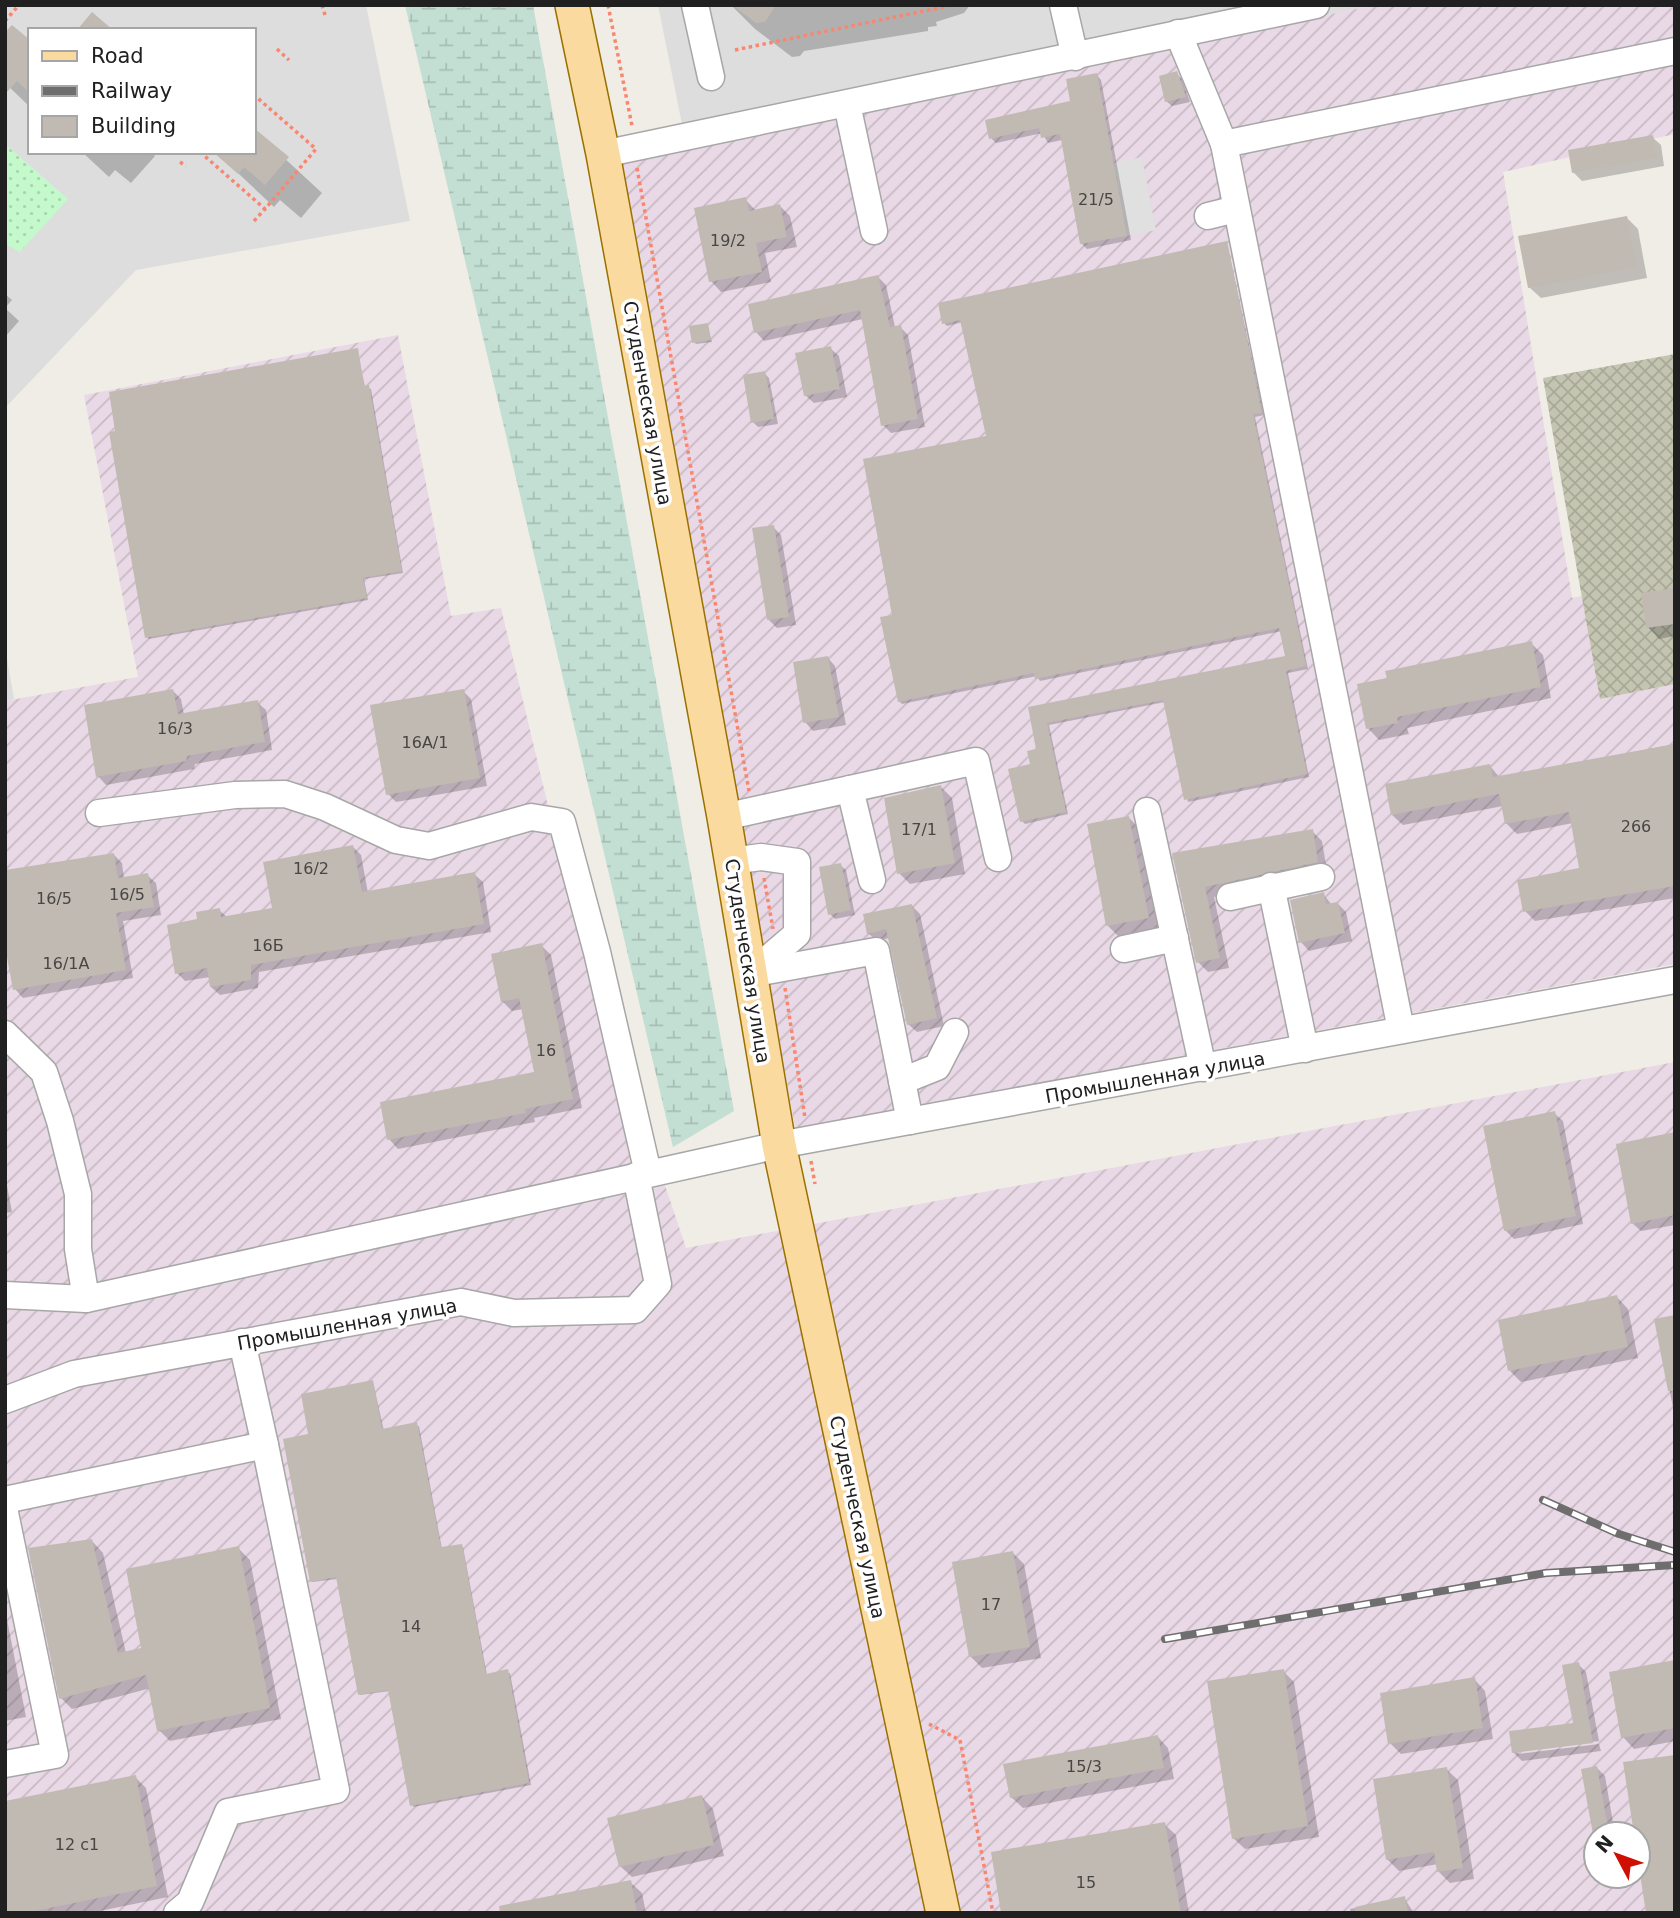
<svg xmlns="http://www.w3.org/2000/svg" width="1680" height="1918" font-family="'DejaVu Sans',sans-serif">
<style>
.residential{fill:#dedddd;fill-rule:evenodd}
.industrial{fill:url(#industrial-furrows);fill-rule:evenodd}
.construction{fill:url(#construction-cross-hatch)}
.wetland{fill:url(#wetland-marsh)}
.park{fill:url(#park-dots)}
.parking{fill:#e0e0e0}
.shadow{fill:#0003}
.building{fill:#c1bab2}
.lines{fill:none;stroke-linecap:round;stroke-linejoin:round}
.minor-casing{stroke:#a7a7a7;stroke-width:29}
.major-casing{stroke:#9a7101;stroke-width:36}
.path{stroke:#f9866e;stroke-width:3.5;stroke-dasharray:3.5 3.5;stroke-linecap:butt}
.minor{stroke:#fff;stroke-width:26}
.major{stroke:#fbdaa0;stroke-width:33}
.rail-casing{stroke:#6e6e6e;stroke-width:8}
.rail{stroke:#fff;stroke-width:5;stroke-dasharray:16;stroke-linecap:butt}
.labels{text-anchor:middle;stroke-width:7;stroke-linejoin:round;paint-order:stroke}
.number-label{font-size:16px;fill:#484644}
.street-label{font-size:19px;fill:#202020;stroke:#fff}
</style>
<defs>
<pattern id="industrial-furrows" width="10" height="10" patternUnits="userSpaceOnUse" patternTransform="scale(1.75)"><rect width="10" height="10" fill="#e9d8e5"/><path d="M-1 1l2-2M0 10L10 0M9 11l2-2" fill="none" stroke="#c8b9c4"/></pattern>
<pattern id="construction-cross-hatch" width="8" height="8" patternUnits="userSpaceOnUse" patternTransform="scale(1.75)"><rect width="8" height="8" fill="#c4c5b1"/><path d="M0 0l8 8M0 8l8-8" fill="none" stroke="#a8a998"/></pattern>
<pattern id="wetland-marsh" width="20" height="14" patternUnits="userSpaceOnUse" patternTransform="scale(1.75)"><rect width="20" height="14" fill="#c3ded3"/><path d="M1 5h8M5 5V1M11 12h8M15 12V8" fill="none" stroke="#a7beb5"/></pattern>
<pattern id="park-dots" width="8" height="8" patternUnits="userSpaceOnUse" patternTransform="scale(1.75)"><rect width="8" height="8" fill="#c4f9cc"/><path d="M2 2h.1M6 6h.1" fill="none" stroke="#a8d5af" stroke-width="1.8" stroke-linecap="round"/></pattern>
</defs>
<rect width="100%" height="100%" fill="#f0ede6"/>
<!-- residential -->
<g class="residential">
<path d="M5 5H366L410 221 136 270 5 408ZM30 30H254V152H30Z"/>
<path d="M658 5H1375L687 149Z"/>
<path d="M5 647 14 699 5 701Z"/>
</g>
<!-- industrial -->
<g class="industrial">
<path d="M1375 5H1675V134L1503 172 1572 598 1582 596 1600 699 1675 684V964L795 1128 622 163Z"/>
<path d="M398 335 451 616 501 608 572 907 686 1248 1675 1062V1913H5V701L138 677 84 395ZM1596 1834H1638V1876H1596Z"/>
</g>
<!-- construction -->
<path class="construction" d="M1675 354V684L1600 699 1543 378Z"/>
<!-- wetland -->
<path class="wetland" d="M405 5H533L734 1111 673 1147Z"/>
<!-- park -->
<path class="park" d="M5 144 68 199 20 252 5 244Z"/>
<!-- parking -->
<path class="parking" d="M1142 157 1156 230 1127 236 1114 163Z"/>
<!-- shadow -->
<g class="shadow">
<path d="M731 5H970L964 13 936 22 937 26 928 27V31L804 51 800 56 792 57 755 29Z"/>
<path d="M30 42V107L5 83Z"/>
<path d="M1176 73 1182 79 1190 102 1172 106 1166 101Z"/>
<path d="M1096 74 1101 80 1131 240 1087 249 1082 244 1062 140 1048 143 1042 133 996 143 991 138 1072 103Z"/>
<path d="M254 130 322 193 301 218 280 200 274 207 223 159 254 152Z"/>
<path d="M1652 137 1661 145 1664 166 1582 181 1573 172Z"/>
<path d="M82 152H151L155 156 131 183 115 170 109 177Z"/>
<path d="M745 199 756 211 780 206 790 216 797 247 765 253 771 282 721 292 711 281Z"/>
<path d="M1627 218 1638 229 1647 278 1541 298 1529 287Z"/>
<path d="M1227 243 1264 415 1255 417 1308 669 1288 673 1309 777 1188 802 1165 702 1049 725 1068 814 1025 824 1022 821 1032 765 1039 750 1030 708 1287 657 1282 631 1040 681 1037 676 902 704 899 701 894 616 988 437 963 322 947 326 944 323Z"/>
<path d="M878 277 886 285 895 327H900L908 335 925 427 891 433 883 425 863 319 764 341 756 332Z"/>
<path d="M5 294 12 300 5 308Z"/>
<path d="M5 308 19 321 5 337Z"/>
<path d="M707 325 712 342 696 344 694 342Z"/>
<path d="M830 348 839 356 847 397 814 403 805 395Z"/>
<path d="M357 350 365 387 371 389 403 573 364 579 368 600 149 639 147 637Z"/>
<path d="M764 373 769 378 778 424 758 427 753 422Z"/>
<path d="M773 527 781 535 796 625 777 628 768 619Z"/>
<path d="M1675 590V636L1659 639 1648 627Z"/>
<path d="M1531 643 1543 655 1551 698 1407 728 1409 734 1379 740 1368 728Z"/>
<path d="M827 657 835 666 846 725 813 731 805 722Z"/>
<path d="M173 691 181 699 184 715 257 702 266 710 272 750 195 764 194 769 106 785 98 776Z"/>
<path d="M463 691 471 699 487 786 396 802 388 794Z"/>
<path d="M1675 744V898L1535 921 1525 911 1581 870 1573 823 1517 834 1506 823 1503 806 1403 825 1392 815 1490 766 1500 778Z"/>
<path d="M941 787 952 798 965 874 910 884 899 873Z"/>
<path d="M1129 818 1140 829 1159 929 1119 937 1108 926Z"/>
<path d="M1312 831 1322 841 1327 871 1214 897 1229 968 1208 972 1198 962 1174 855Z"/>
<path d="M353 847 361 855 368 893 474 874 483 882 491 932 259 972 258 988 220 995 211 987 210 977 185 981 177 973 199 920 219 910 227 917 274 909Z"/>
<path d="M114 855 122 863 124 879 147 875 156 883 161 915 123 921 133 978 23 998 15 989Z"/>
<path d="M840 865 846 870 855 915 835 919 830 914Z"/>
<path d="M1323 894 1332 905 1338 904 1346 912 1352 941 1309 951 1301 942Z"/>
<path d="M912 906 920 914 944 1026 917 1032 908 1024 889 938 877 941 868 933Z"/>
<path d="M541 945 551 955 582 1108 534 1118 535 1122 398 1149 389 1139 536 1073 523 1009 512 1011 502 1001Z"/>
<path d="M1554 1113 1563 1121 1583 1224 1514 1239 1505 1230Z"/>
<path d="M1675 1134V1225L1641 1231 1632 1223Z"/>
<path d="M5 1175 12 1212 5 1213Z"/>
<path d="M1617 1297 1628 1309 1638 1358 1521 1382 1510 1371Z"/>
<path d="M1675 1316V1418L1656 1320Z"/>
<path d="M373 1382 384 1431 419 1426 442 1549 463 1547 487 1675 510 1673 531 1785 413 1807 390 1691 360 1695 338 1579 312 1582 311 1436Z"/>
<path d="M92 1541 103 1553 126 1653 143 1650 238 1548 250 1560 281 1719 170 1741 159 1730 151 1688 72 1709 61 1698Z"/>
<path d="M1013 1553 1024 1564 1041 1658 982 1668 971 1657Z"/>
<path d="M5 1609 26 1717 5 1721Z"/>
<path d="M1675 1661V1741L1634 1749 1623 1737Z"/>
<path d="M1578 1664 1586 1672 1599 1741 1518 1751V1754L1599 1744 1601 1751 1522 1761 1513 1752 1575 1724Z"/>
<path d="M1283 1671 1294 1682 1319 1837 1245 1849 1233 1838Z"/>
<path d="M1474 1679 1485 1691 1493 1739 1401 1754 1390 1743Z"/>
<path d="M1157 1736 1168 1748 1174 1779 1023 1808 1011 1797Z"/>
<path d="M1597 1768 1605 1776 1615 1834H1596V1843L1583 1770Z"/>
<path d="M1446 1769 1458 1780 1474 1879 1450 1883 1439 1872 1438 1864 1399 1871 1387 1859Z"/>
<path d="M135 1777 146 1788 168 1897 90 1913H5Z"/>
<path d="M702 1797 713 1809 724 1856 632 1877 620 1866Z"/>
<path d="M1164 1824 1176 1835 1189 1913H1002Z"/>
<path d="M630 1882 642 1893 646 1913H512Z"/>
<path d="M1404 1898 1414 1913H1351L1350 1909Z"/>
</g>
<!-- building -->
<g class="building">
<path d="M732 5H776L765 22 756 23Z"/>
<path d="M92 12 113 30H77Z"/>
<path d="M12 25 30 40V93L17 81 5 94V32Z"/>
<path d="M1177 71 1186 97 1165 102 1159 76Z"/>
<path d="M1097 73 1127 236 1080 244 1060 134 1041 138 1039 128 989 139 985 120 1070 101 1066 79Z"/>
<path d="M254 128 289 157 265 185 244 167 238 174 213 152H254Z"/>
<path d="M1653 135 1657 158 1572 173 1568 150Z"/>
<path d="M746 197 749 211 780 204 787 237 756 243 762 272 709 282 694 208Z"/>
<path d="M1627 216 1637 267 1528 288 1518 236Z"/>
<path d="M1227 241 1262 413 1253 414 1306 666 1286 671 1307 774 1184 800 1163 700 1047 723 1066 812 1020 822 1008 769 1030 764 1027 751 1036 749 1028 707 1285 656 1279 628 1035 679 1034 673 898 702 880 617 892 615 863 459 986 436 960 320 942 324 938 303Z"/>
<path d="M878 275 890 327 901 325 918 419 881 426 860 310 754 333 748 304Z"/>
<path d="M708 323 711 340 692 343 689 326Z"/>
<path d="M831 346 840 389 804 396 795 353Z"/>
<path d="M358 348 364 386 369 385 402 571 363 578 367 598 145 638 109 432 115 431 109 392Z"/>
<path d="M765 371 774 419 751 423 743 375Z"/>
<path d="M774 525 789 617 767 620 752 528Z"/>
<path d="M1675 588V624L1646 628 1641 593Z"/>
<path d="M1532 641 1541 687 1397 717 1398 723 1366 729 1357 684 1387 678 1385 671Z"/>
<path d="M828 656 839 717 803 723 793 662Z"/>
<path d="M173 689 178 714 258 700 265 742 187 756 186 761 96 777 84 705Z"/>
<path d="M464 689 480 778 386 795 370 705Z"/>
<path d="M1675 744V886L1523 912 1517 880 1579 868 1569 812 1505 824 1499 794 1391 815 1385 784 1490 764 1493 777Z"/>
<path d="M941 785 955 863 897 874 884 798Z"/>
<path d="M1129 816 1149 918 1106 926 1087 824Z"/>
<path d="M1313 829 1318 862 1205 887 1220 958 1196 963 1172 853Z"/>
<path d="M353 845 362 892 475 872 484 924 251 965V980L210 987 207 968 175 974 167 925 197 919 196 912 220 908 221 917 272 908 263 862Z"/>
<path d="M114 853 118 878 148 873 154 907 116 913 126 970 13 990 5 946V870Z"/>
<path d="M841 863 851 910 828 915 819 867Z"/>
<path d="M1324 892 1326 904 1338 902 1345 933 1299 943 1290 900Z"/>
<path d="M912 904 937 1018 907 1025 886 929 867 934 863 914Z"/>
<path d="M542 943 573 1099 525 1109 526 1113 387 1140 380 1102 534 1072 519 998 501 1002 491 954Z"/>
<path d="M1555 1111 1576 1216 1504 1231 1483 1126Z"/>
<path d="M1675 1132V1215L1631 1224 1616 1144Z"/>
<path d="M1617 1295 1628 1347 1508 1371 1498 1320Z"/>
<path d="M1675 1315V1391H1668L1654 1319Z"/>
<path d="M373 1380 382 1429 417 1422 441 1547 462 1544 486 1674 508 1669 529 1783 410 1806 388 1690 358 1695 336 1577 310 1582 283 1439 308 1434 301 1394Z"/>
<path d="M92 1539 118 1653 141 1648 126 1569 239 1546 270 1708 157 1731 146 1675 59 1699 28 1548Z"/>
<path d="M1013 1551 1030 1647 969 1657 952 1562Z"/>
<path d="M1675 1660V1728L1621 1738 1609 1672Z"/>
<path d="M1579 1662 1593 1743 1512 1753 1509 1731 1573 1723 1562 1665Z"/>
<path d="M1284 1669 1308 1826 1232 1839 1207 1681Z"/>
<path d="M1475 1677 1483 1728 1388 1744 1380 1693Z"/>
<path d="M1158 1735 1164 1768 1010 1798 1003 1764Z"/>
<path d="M1675 1755V1913H1646L1638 1861V1834H1634L1623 1762Z"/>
<path d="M1597 1766 1609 1834H1593L1581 1769Z"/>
<path d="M1447 1767 1463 1868 1437 1872 1434 1852 1386 1860 1373 1779Z"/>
<path d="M136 1775 157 1886 25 1913H5V1801Z"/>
<path d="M702 1795 714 1845 619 1867 607 1818Z"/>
<path d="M1165 1822 1181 1913H1001L991 1852Z"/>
<path d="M631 1880 637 1913H500L499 1906Z"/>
<path d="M1405 1896 1408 1913H1355V1907Z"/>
</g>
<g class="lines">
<defs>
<g id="minor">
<path d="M695 5 711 77"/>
<path d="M1063 5 1075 57"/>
<path d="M1178 33 1224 144 1675 51"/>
<path d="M847 104 874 231"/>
<path d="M1224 144 1401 1030"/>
<path d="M603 154 1316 5"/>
<path d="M1208 216 1236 209"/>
<path d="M850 789 872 880"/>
<path d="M1147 811 1203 1068"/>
<path d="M99 813 235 795 285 794 325 807 396 840 429 846 531 817 562 822 597 952 648 1173"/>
<path d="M724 817 976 761 998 858"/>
<path d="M731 861 761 857 797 862V934L751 973"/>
<path d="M1271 886 1305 1049"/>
<path d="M1230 897 1321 877"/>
<path d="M1124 949 1175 938"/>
<path d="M750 974 876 951 910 1121"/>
<path d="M5 1034 44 1072 60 1121 78 1194V1249L86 1299"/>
<path d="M902 1081 937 1067 955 1032"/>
<path d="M5 1295 86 1299 779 1145 1675 980"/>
<path d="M5 1400 74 1374 461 1302 514 1313 635 1310 658 1284 636 1176"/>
<path d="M5 1500 265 1445 242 1342"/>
<path d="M5 1513 55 1755 5 1764"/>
<path d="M177 1913 190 1902 228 1812 336 1790 265 1445"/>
</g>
<path id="major" d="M572 5 603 154 724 817 779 1145 943 1913"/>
</defs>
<!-- minor casing -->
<use href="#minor" class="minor-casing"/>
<!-- major casing -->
<use href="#major" class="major-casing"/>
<!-- path -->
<g class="path">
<path d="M322 5 325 15"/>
<path d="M608 5 632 126"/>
<path d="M5 21 19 5"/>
<path d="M277 49 289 60"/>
<path d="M735 50 953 5"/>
<path d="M200 152 265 209 316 149 254 95"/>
<path d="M180 162 186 166"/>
<path d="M637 168 749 791"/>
<path d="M254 221 265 209"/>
<path d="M764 878 773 929"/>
<path d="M785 988 805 1118"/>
<path d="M811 1161 815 1184"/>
<path d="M929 1724 960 1740 993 1913"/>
</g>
<!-- minor -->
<use href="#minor" class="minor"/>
<!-- major -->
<use href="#major" class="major"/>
<defs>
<g id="rail">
<path d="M1543 1500 1619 1534 1675 1552"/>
<path d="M1165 1639 1546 1573 1675 1565"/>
</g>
</defs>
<!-- rail casing -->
<use href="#rail" class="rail-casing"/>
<!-- rail -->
<use href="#rail" class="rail"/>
</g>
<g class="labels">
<!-- number labels -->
<g class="number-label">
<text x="1096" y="205">21/5</text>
<text x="728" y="246">19/2</text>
<text x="175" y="734">16/3</text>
<text x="425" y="748">16А/1</text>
<text x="1636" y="832">266</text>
<text x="919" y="835">17/1</text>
<text x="311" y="874">16/2</text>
<text x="127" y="900">16/5</text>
<text x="54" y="904">16/5</text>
<text x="268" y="951">16Б</text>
<text x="66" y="969">16/1А</text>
<text x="546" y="1056">16</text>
<text x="991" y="1610">17</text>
<text x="411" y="1632">14</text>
<text x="1084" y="1772">15/3</text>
<text x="77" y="1850">12 с1</text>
<text x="1086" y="1888">15</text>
</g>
<!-- street labels -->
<g class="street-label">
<text transform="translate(648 403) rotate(80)" y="7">Студенческая улица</text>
<text transform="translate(748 961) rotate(81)" y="7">Студенческая улица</text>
<text transform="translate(1155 1077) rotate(-10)" y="7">Промышленная улица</text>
<text transform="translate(347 1324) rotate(-10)" y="7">Промышленная улица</text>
<text transform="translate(858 1517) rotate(78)" y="7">Студенческая улица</text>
</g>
</g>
<!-- border -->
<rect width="1680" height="1918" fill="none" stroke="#202020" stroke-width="14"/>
<!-- legend -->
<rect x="28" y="28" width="228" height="126" fill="#ffffff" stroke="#a6a6a6" stroke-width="2"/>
<rect x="42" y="51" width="35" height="10" fill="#fbdaa0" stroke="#a6a6a6" stroke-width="2"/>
<text x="91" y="63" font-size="21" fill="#202020">Road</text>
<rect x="42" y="86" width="35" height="10" fill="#6e6e6e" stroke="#a6a6a6" stroke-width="2"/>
<text x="91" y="98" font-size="21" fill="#202020">Railway</text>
<rect x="42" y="116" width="35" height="21" fill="#c1bab2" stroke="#a6a6a6" stroke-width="2"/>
<text x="91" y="133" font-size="21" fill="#202020">Building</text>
<!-- north arrow -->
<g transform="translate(1617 1855) rotate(311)"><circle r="33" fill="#ffffff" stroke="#a6a6a6" stroke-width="2"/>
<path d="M0-5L12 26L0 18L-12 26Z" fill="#ce0f01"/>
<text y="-10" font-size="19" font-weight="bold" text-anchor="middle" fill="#202020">N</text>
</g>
</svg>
